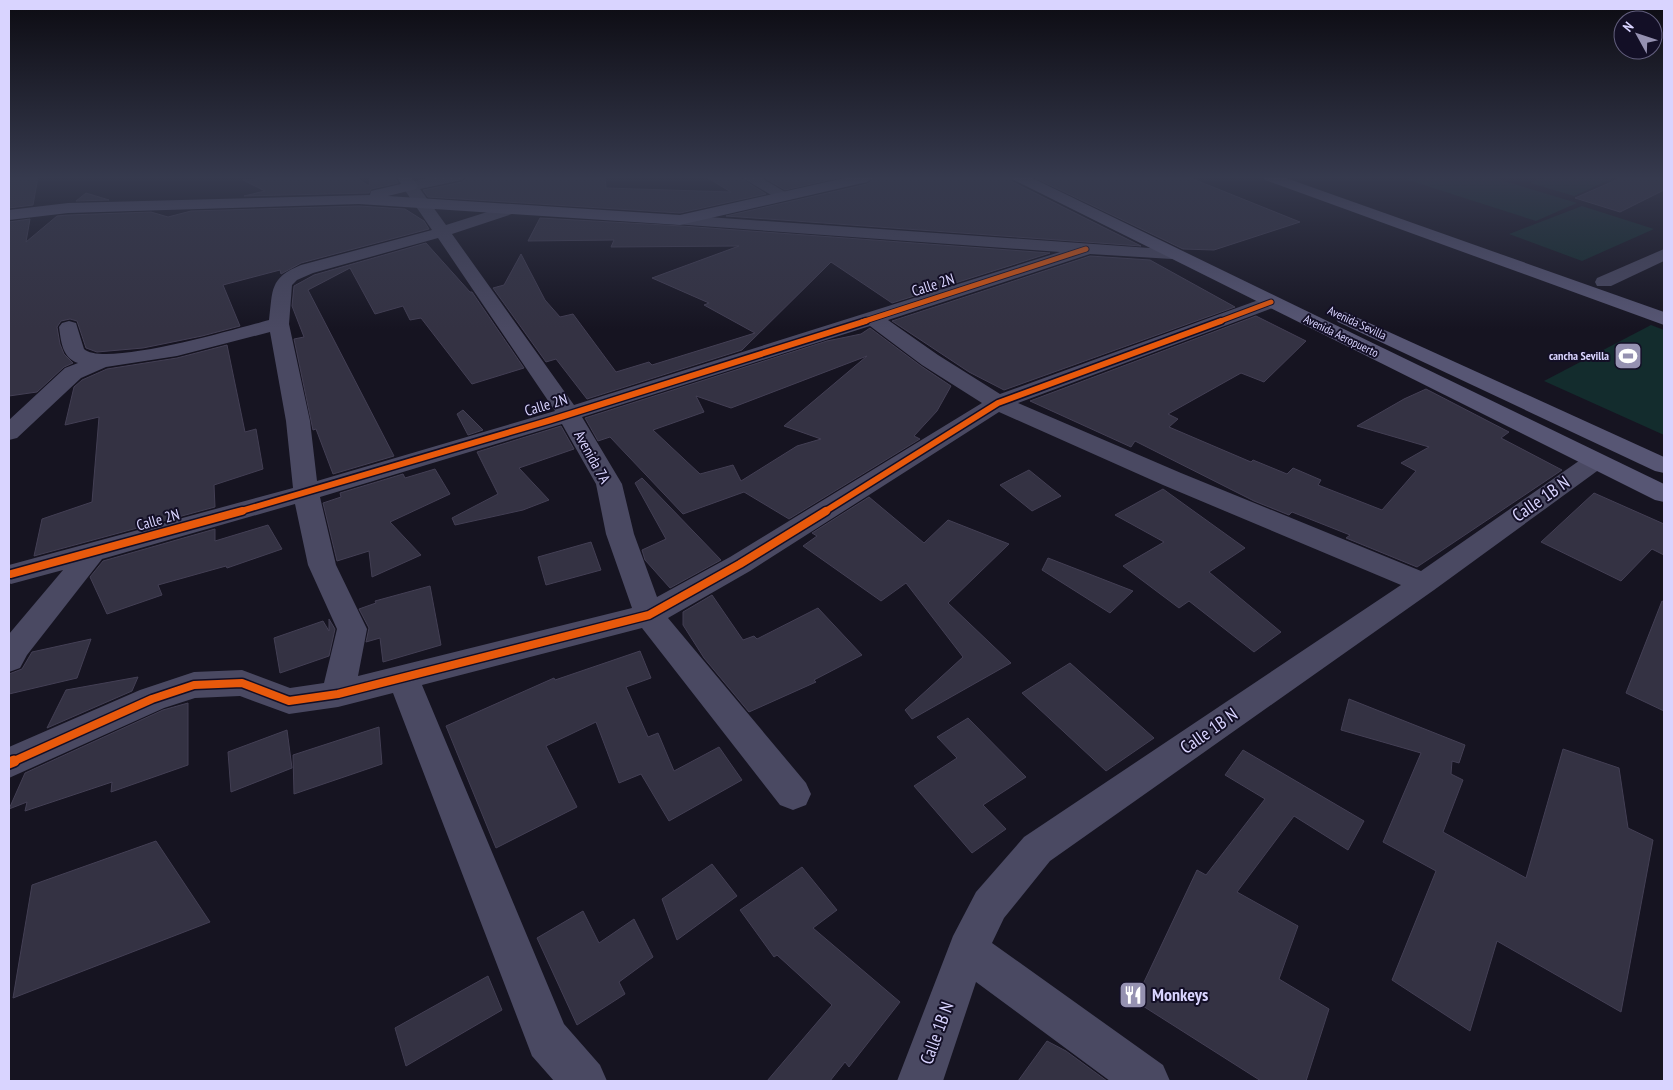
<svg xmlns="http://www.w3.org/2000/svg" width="1673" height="1090" font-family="'PT Sans Narrow',sans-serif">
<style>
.green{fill:#132c2d}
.building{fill:#343243;stroke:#433f54;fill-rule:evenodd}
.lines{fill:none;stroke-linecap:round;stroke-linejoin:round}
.street{fill:#4a4962;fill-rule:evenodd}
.secondary{fill:#575674;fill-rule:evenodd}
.cycleway-far3-casing{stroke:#130f26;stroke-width:7}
.cycleway-far2-casing{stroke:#130f26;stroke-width:9}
.cycleway-far1-casing{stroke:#130f26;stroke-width:11}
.cycleway-casing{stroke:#130f26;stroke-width:14}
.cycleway-far3{stroke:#e8590c;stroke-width:5}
.cycleway-far2{stroke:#e8590c;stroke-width:6}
.cycleway-far1{stroke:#e8590c;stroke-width:8}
.cycleway{stroke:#e8590c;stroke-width:11}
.labels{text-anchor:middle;stroke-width:4;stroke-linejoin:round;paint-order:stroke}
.far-street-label{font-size:12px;fill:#d9d4ff;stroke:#130f26}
.far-poi-label{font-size:12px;font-weight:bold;fill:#d9d4ff;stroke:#130f26;text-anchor:end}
.street-label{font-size:15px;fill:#d9d4ff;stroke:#130f26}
.near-street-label{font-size:18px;fill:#d9d4ff;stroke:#130f26}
.near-poi-label{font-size:18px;font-weight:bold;fill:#d9d4ff;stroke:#130f26;text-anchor:start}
</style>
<rect width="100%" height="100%" fill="#161421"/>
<!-- green -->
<g class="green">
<path d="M1411 177H1491L1577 203 1536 221 1405 179Z"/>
<path d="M1544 177H1615L1574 196 1530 183Z"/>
<path d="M1582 206 1654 229 1582 261 1509 234Z"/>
<path d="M1651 325 1664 330V435L1544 381Z"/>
</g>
<!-- building -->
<g class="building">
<path d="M9 177H38L33 205 9 208Z"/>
<path d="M253 177H356L369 186 370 177H395L398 183 371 189 369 193 244 196 265 191 243 180 258 179Z"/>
<path d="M467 177H605L606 188 731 192 706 177H739L766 194 680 213 428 197 423 190 462 182Z"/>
<path d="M763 177H842L785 190Z"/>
<path d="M877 177H1009L1013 182 1141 246 726 216 867 184Z"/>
<path d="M1033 177H1188L1300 222 1214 250 1183 249Z"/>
<path d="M1623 177H1664V190L1620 212 1575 198Z"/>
<path d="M86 193 109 200 76 201Z"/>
<path d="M359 206 405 209 424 221 429 229 301 263 281 274 280 270 223 285 240 326 202 336 143 348 97 352 86 348 77 321 70 319 61 321 57 327 60 344 64 354 73 363 64 367 37 392 9 396V222L30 219 26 242 57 216 68 215 151 212 168 217 191 211Z"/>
<path d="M540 218 682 226 1050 253 892 303 831 262 742 350 587 399 556 359 546 362 493 288 504 285 521 254 545 300 560 317 573 314 616 372 649 362 652 365 755 333 704 305 709 303 652 278 739 246 611 247 614 240 528 241Z"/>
<path d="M426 243 470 292H472L524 368 472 384 421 318 410 320 403 306 375 314 350 268 308 290 394 456 333 474 316 429 313 430 294 339 304 337 292 306 294 286 314 275Z"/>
<path d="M1090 256 1150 260 1235 307 1004 390 969 372 892 321Z"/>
<path d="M1256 316 1306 341 1264 382 1241 373 1168 414 1178 419 1169 427 1251 462 1253 460 1287 474 1293 468 1321 480 1318 485 1382 510 1416 471 1401 463 1429 447 1357 426 1404 399 1426 389 1509 432 1501 438 1562 470 1417 567 1346 538 1350 535 1292 512 1289 515 1254 501 1135 441 1131 447 1030 401Z"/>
<path d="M870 328 921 366 951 386 937 411 914 436 920 439 789 519 744 492 683 514 610 437 598 441 585 418 827 341 861 334ZM867 356 784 426 821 439 797 446 741 481 733 465 700 474 653 430 704 412 696 396 731 408Z"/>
<path d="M227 345 245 432 256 429 263 469 214 485 215 507 34 556 42 519 92 502 99 417 65 425 74 387 82 380 107 369 177 358Z"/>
<path d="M463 410 483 430 468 435 457 414Z"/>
<path d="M561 426 574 449 519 468 549 500 523 510 455 525 452 518 498 494 477 452Z"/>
<path d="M435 469 450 494 390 522 421 555 372 577 369 551 337 561 323 503 341 497 340 493 403 474 405 478Z"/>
<path d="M1029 470 1061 496 1032 511 1000 485Z"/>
<path d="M642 478 721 560 670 588 645 560 642 550 666 539 635 483Z"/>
<path d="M1163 489 1245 548 1209 572 1281 632 1254 652 1189 601 1179 608 1123 566 1164 542 1115 515Z"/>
<path d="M1594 493 1664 524V555L1652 549 1621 581 1541 542Z"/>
<path d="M869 497 924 543 948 520 1009 544 948 603 1011 663 912 719 905 710 963 657 906 583 881 601 803 546 817 536 812 533Z"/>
<path d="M268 525 282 549 227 568 226 566 158 585 162 595 107 614 90 577 103 561 215 529V541Z"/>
<path d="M591 542 601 570 546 585 538 557Z"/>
<path d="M1048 558 1133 591 1110 613 1042 570Z"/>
<path d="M430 586 441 645 383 662 380 638 366 642 369 628 359 609 376 603 375 601Z"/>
<path d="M712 595 743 640 754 636 757 639 818 608 862 655 814 680 816 682 749 712 704 658 683 625V612Z"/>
<path d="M1662 601 1664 602V711L1626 693Z"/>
<path d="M329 619 335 629 329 656 280 673 274 638 323 621 329 631Z"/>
<path d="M91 639 77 678 9 694V674L22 669 32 652Z"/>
<path d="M640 651 651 678 626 687 648 737 658 733 674 771 719 747 742 780 669 821 641 774 619 783 596 722 546 746 577 807 496 848 446 726 554 678 555 680Z"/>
<path d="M1070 663 1154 738 1106 771 1022 693Z"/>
<path d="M138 677 132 691 47 728 66 690Z"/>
<path d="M1349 699 1465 745 1459 763 1452 761 1451 774 1463 780 1443 832 1526 878 1563 749 1619 768 1628 828 1653 840 1621 1012 1497 941 1470 1031 1392 980 1436 871 1383 842 1421 753 1341 730Z"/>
<path d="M188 703V765L111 792 112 782 25 811 27 802 9 809 25 773 163 710Z"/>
<path d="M968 718 1026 777 983 805 1006 829 972 853 914 786 957 758 937 737Z"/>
<path d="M379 727 382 764 294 794 293 755Z"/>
<path d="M287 730 292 768 231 792 228 752Z"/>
<path d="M1243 750 1364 821 1348 850 1294 816 1237 892 1298 926 1279 979 1329 1009 1306 1081H1261L1135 1001 1197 870 1206 875 1265 799 1225 775Z"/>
<path d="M156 841 210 922 13 998 32 885Z"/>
<path d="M712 864 737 896 677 940 662 899Z"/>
<path d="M802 867 837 910 813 928 900 1002 849 1067 845 1062 830 1081H767L832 1005 777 955 774 957 740 910Z"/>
<path d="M583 911 599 943 634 919 653 957 619 982 625 994 577 1025 537 938Z"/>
<path d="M488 976 502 1010 406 1066 395 1028Z"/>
<path d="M1047 1041 1066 1051 1107 1081H1018Z"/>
</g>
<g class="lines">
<!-- street -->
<g class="street">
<path d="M435 177H465L462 180 420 189 446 225 512 204 520 209 518 212 452 234 574 405 1060 252 674 224 672 220 674 216 680 215 1178 250 1181 254 1178 258 1172 259 1090 254 888 320 938 355 1000 394 1264 298H1278L1281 302 1278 306 1018 403 1181 473 1421 571 1586 456 1595 454 1604 456 1607 461 1604 466 1434 590 1050 861 1004 918 992 943 1163 1065 1170 1081H1110L976 982 943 1081H897L953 936 976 892 1024 837 1401 585 1163 485 999 412 750 571 668 618 806 783 811 794 806 805 793 810 780 805 642 628 422 685 564 1024 600 1065 607 1081H554L532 1056 393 693 338 707 289 714 240 696 195 698 164 708 9 778V747L140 690 194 672 242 670 290 688 324 683 337 629 308 565 295 504 102 559 27 655 20 668 9 672V634L63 570 11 584 9 583V565L293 488 286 421 270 332 177 356 106 367 81 378 17 438 9 440V420L65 368 78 363C62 358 61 341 59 327L62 323 69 321 76 323 84 349C104 368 239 328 269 320 273 290 269 278 301 265L432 230 402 186 404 183ZM438 238 555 411 317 481 310 421 289 324 292 285 297 280 313 273ZM870 326 922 365 982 403 730 557 657 597 634 534 622 484 582 417ZM562 424 596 484 606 534 632 608 358 676 367 629 336 565 320 497Z"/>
<path d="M741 177H760L792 196 784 201 778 199Z"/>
<path d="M1664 249V261L1611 286H1597L1595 282 1597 278Z"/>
</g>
<!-- secondary -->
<g class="secondary">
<path d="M397 177H411L418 186 416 189 388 196 680 215 849 177H875L867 182 680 225 359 204 68 213 9 220V210L68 203 370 195 371 191 401 184Z"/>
<path d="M1011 177H1030L1664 484V502L1655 500 1014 180Z"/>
<path d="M1263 177H1283L1664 312V325L1265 180Z"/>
<path d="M1345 312 1664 457V473L1655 471 1338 322 1335 318 1338 314Z"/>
</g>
<defs>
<g id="cycleway-far3">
<path d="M862 322 1086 249"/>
<path d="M1218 322 1271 302"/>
</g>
<g id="cycleway-far2">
<path d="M238 512 551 420 866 321"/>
<path d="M824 512 998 403 1221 321"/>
</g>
<g id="cycleway-far1">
<path d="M11 574 242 511"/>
<path d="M12 762 152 699 194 685 242 683 289 701 338 694 649 615 740 564 826 511"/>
</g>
<path id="cycleway" d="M9 763 14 761"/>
</defs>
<!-- cycleway-far3 casing -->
<use href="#cycleway-far3" class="cycleway-far3-casing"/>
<!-- cycleway-far2 casing -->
<use href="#cycleway-far2" class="cycleway-far2-casing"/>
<!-- cycleway-far1 casing -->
<use href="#cycleway-far1" class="cycleway-far1-casing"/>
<!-- cycleway casing -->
<use href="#cycleway" class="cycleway-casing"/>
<!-- cycleway-far3 -->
<use href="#cycleway-far3" class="cycleway-far3"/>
<!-- cycleway-far2 -->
<use href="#cycleway-far2" class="cycleway-far2"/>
<!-- cycleway-far1 -->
<use href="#cycleway-far1" class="cycleway-far1"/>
<!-- cycleway -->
<use href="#cycleway" class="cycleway"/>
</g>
<!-- sky -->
<linearGradient id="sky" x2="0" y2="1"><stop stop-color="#0c0b12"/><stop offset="0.54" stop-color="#363a4e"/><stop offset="1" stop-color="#363a4e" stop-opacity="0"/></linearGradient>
<rect width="1673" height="329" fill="url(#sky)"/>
<!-- icons -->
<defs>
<symbol id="stadium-square" viewBox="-11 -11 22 22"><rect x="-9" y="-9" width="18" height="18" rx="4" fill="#9591b1" stroke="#130f26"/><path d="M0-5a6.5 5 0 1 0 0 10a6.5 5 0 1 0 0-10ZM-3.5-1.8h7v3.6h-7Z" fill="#fff"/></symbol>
<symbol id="restaurant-square" viewBox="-11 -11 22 22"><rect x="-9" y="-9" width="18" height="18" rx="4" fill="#9591b1" stroke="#130f26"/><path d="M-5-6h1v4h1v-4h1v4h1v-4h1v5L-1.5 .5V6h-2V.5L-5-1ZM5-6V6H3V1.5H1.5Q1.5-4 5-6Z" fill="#fff"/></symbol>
</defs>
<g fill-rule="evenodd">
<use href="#stadium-square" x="1612" y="340" width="32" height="32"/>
<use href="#restaurant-square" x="1117" y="979" width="32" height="32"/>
</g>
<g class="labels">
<!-- far-street labels -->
<g class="far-street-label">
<text transform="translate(1357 323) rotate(25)" y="4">Avenida Sevilla</text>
<text transform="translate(1341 336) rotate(26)" y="4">Avenida Aeropuerto</text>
</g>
<!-- far-poi labels -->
<g class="far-poi-label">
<text x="1609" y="360">cancha Sevilla</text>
</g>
<!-- street labels -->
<g class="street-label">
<text transform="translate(933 285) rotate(-18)" y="5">Calle 2N</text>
<text transform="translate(546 405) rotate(-17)" y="5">Calle 2N</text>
<text transform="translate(592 457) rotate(61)" y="5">Avenida 7A</text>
<text transform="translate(158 520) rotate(-16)" y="5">Calle 2N</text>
</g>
<!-- near-street labels -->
<g class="near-street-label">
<text transform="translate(1541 499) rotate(-35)" y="6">Calle 1B N</text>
<text transform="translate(1209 731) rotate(-35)" y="6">Calle 1B N</text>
<text transform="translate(937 1033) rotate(-70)" y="6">Calle 1B N</text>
</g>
<!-- near-poi labels -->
<g class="near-poi-label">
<text x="1152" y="1001">Monkeys</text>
</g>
</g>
<!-- border -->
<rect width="1673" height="1090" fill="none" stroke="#d9d4ff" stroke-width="20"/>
<!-- north arrow -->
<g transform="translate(1638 35) rotate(310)"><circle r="24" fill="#130f26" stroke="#625e7d"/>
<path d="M0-4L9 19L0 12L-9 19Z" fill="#9591b1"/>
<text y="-8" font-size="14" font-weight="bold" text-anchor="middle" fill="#d9d4ff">N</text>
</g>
</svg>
